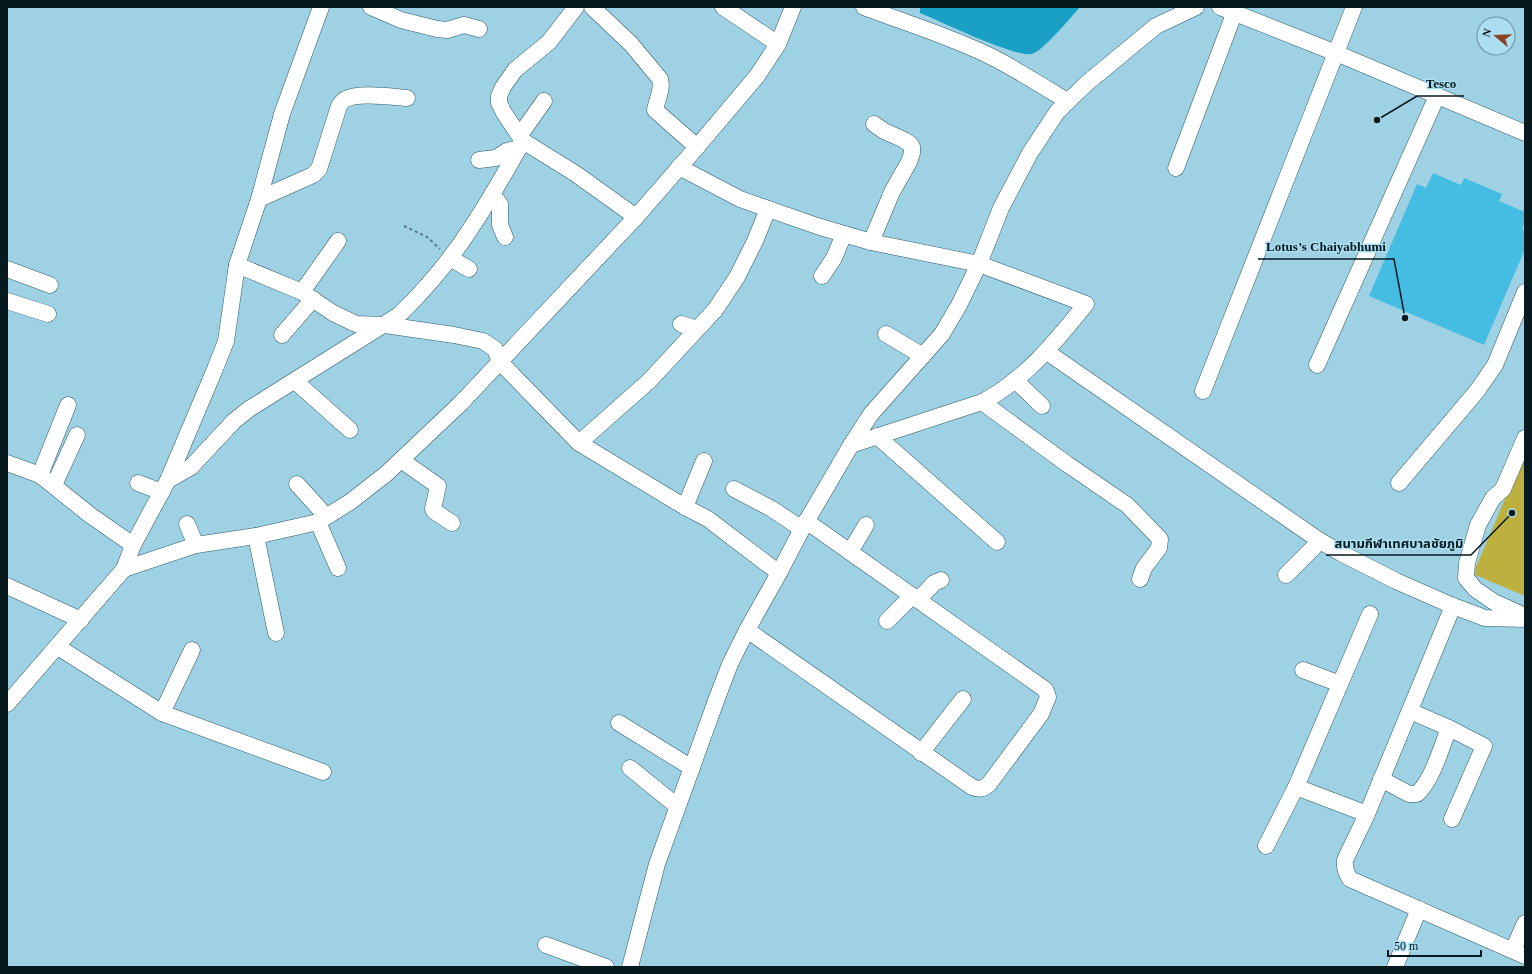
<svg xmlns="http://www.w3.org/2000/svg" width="1532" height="974" font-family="'Times New Roman','Noto Sans Thai',serif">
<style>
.green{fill:#beb03e}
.water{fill:#1aa0c4}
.building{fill:#45bde2}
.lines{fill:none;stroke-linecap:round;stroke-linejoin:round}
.minor-casing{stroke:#295a6a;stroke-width:17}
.path{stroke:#547784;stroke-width:2;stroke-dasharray:3 3;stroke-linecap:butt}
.minor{stroke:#fff;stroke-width:16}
.leader{fill:none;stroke:#05191f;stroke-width:1.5}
.callout-dot{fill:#05191f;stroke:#abdef1;stroke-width:1.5}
.callout-label{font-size:13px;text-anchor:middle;font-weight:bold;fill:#05191f;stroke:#abdef1;stroke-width:3;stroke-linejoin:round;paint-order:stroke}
</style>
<rect width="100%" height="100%" fill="#9fd1e4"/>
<!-- green -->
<path class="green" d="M1525 452V596L1473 574Z"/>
<!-- water -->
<path class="water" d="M920 7H1080C1071 17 1043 51 1032 54 1013 57 940 21 920 13Z"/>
<!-- building -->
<path class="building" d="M1433 173 1461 185 1464 178 1502 194 1499 201 1525 212V222L1522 230 1525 231V249L1484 345 1369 296 1417 184 1426 188Z"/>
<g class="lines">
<defs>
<g id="minor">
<path d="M371 7 401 20 437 29 447 30 464 25 479 29"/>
<path d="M576 7 549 42 515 70 503 87 499 96V103L504 113 523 141 576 174 636 217"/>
<path d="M592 7 631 44 660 79C663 89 657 99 655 110L697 147"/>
<path d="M723 7 778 44"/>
<path d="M864 7C906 23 949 36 990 56 1016 69 1041 85 1067 101"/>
<path d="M1220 7 1336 53 1525 133"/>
<path d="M520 135 544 101"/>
<path d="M479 160 496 158 507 151 519 148"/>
<path d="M679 167 740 199 817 226 871 242 979 264 1086 304C1056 341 1025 380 982 402L851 445"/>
<path d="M1176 168 1234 14"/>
<path d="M492 194 500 204V225L505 237"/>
<path d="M259 199 313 175 319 169 339 106C341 103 343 100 346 99 358 92 393 97 407 98"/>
<path d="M871 242 892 192 909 162 912 153V147L910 144 904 140 884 131 874 124"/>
<path d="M450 258 469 269"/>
<path d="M237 265 302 292 333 313 356 324 385 325 454 335 483 341 495 349 500 362 579 443 685 507 708 519 779 573"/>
<path d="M7 269 50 285"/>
<path d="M822 276 834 258 844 234"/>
<path d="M302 292 338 241"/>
<path d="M7 301 48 314"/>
<path d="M681 324 697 329"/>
<path d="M886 334 923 356"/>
<path d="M282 335 313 299"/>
<path d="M1047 352 1320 541 1341 553 1396 581 1453 606 1485 618 1525 619"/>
<path d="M1317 365 1437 96"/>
<path d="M1015 380 1042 406"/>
<path d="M295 381 350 430"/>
<path d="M1203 391 1354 7"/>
<path d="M982 402 1067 464 1127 505 1160 539 1159 548 1144 568 1140 579"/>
<path d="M877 436 997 542"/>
<path d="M1525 438 1503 489 1493 498 1478 525 1467 563 1466 578 1475 589 1494 602 1525 616"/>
<path d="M579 443 649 381 715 310 737 277 755 241 768 209"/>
<path d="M401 460 438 486 433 509 434 511 452 523"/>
<path d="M7 463 40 475 90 515 133 545"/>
<path d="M40 475 68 405"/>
<path d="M168 480 191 467 234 421 249 409 399 315C427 288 452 258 473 225 491 198 507 169 523 141"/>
<path d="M138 483 162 492"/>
<path d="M1399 483 1477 391 1495 365 1525 292"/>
<path d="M297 484 326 516"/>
<path d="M54 485 77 435"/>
<path d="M734 489 772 509 802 529"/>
<path d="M685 507 704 461"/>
<path d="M318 522 338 568"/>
<path d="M187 524 196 545"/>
<path d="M256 536 276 633"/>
<path d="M850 552 866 525"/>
<path d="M124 569 196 545 256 536 318 522 350 502 386 474 461 403 636 217 697 147 757 76 778 44 793 7"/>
<path d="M1286 575 1320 541"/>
<path d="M7 586 81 620"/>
<path d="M918 600 934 583 941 580"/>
<path d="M1453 606 1367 814 1345 860C1344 868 1346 873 1350 879L1525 956"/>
<path d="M887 621 912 596"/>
<path d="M747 630 972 787C980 790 983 789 989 784L1041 714 1048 697 1046 691 1043 688 806 521"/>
<path d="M58 647 162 713 323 772"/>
<path d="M1303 670 1340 684"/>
<path d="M7 704 124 569 133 545 168 480 215 369 226 341 237 265 259 199 282 114 321 7"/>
<path d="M162 713 192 650"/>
<path d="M619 723 692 768"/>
<path d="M1449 728 1484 746 1452 819"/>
<path d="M921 753 963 699"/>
<path d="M630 768 677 806"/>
<path d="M1381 779 1409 794H1417C1433 779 1441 748 1449 728L1410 711"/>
<path d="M1296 787 1367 814"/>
<path d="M1266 846 1296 787 1370 614"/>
<path d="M546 945 606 967"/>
<path d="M1513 950 1525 923"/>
<path d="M630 967 657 864 717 698 730 664 747 630 779 573 802 529 851 445 871 414 942 334 959 305 979 264 1001 208 1030 153 1057 112 1087 83 1156 26 1196 7"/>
<path d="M1395 967 1419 909"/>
</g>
</defs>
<!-- minor casing -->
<use href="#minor" class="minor-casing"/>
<!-- path -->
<path class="path" d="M404 226 427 237 440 249"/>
<!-- minor -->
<use href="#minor" class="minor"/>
</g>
<!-- callouts -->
<path class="leader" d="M1377 120L1417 96H1464M1405 318L1394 259H1258M1512 513L1471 555H1326"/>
<g class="callout-dot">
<circle cx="1377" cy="120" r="4"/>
<circle cx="1405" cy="318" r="4"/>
<circle cx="1512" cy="513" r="4"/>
</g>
<g class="callout-label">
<text x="1441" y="88">Tesco</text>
<text x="1326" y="251">Lotus’s Chaiyabhumi</text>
<text x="1399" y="548">สนามกีฬาเทศบาลชัยภูมิ</text>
</g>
<!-- border -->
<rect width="1532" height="974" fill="none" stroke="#05191f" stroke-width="16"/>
<!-- north arrow -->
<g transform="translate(1496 36) rotate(289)"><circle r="19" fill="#abdef1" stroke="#698f9d"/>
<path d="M0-3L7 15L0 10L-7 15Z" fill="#8b4324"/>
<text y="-6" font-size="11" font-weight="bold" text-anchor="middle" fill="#05191f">N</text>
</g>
<!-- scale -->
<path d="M1388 950v6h93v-6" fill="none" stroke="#05191f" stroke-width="2"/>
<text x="1394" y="950" font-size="12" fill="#05191f" stroke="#abdef1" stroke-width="3" paint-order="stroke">50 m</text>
</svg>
